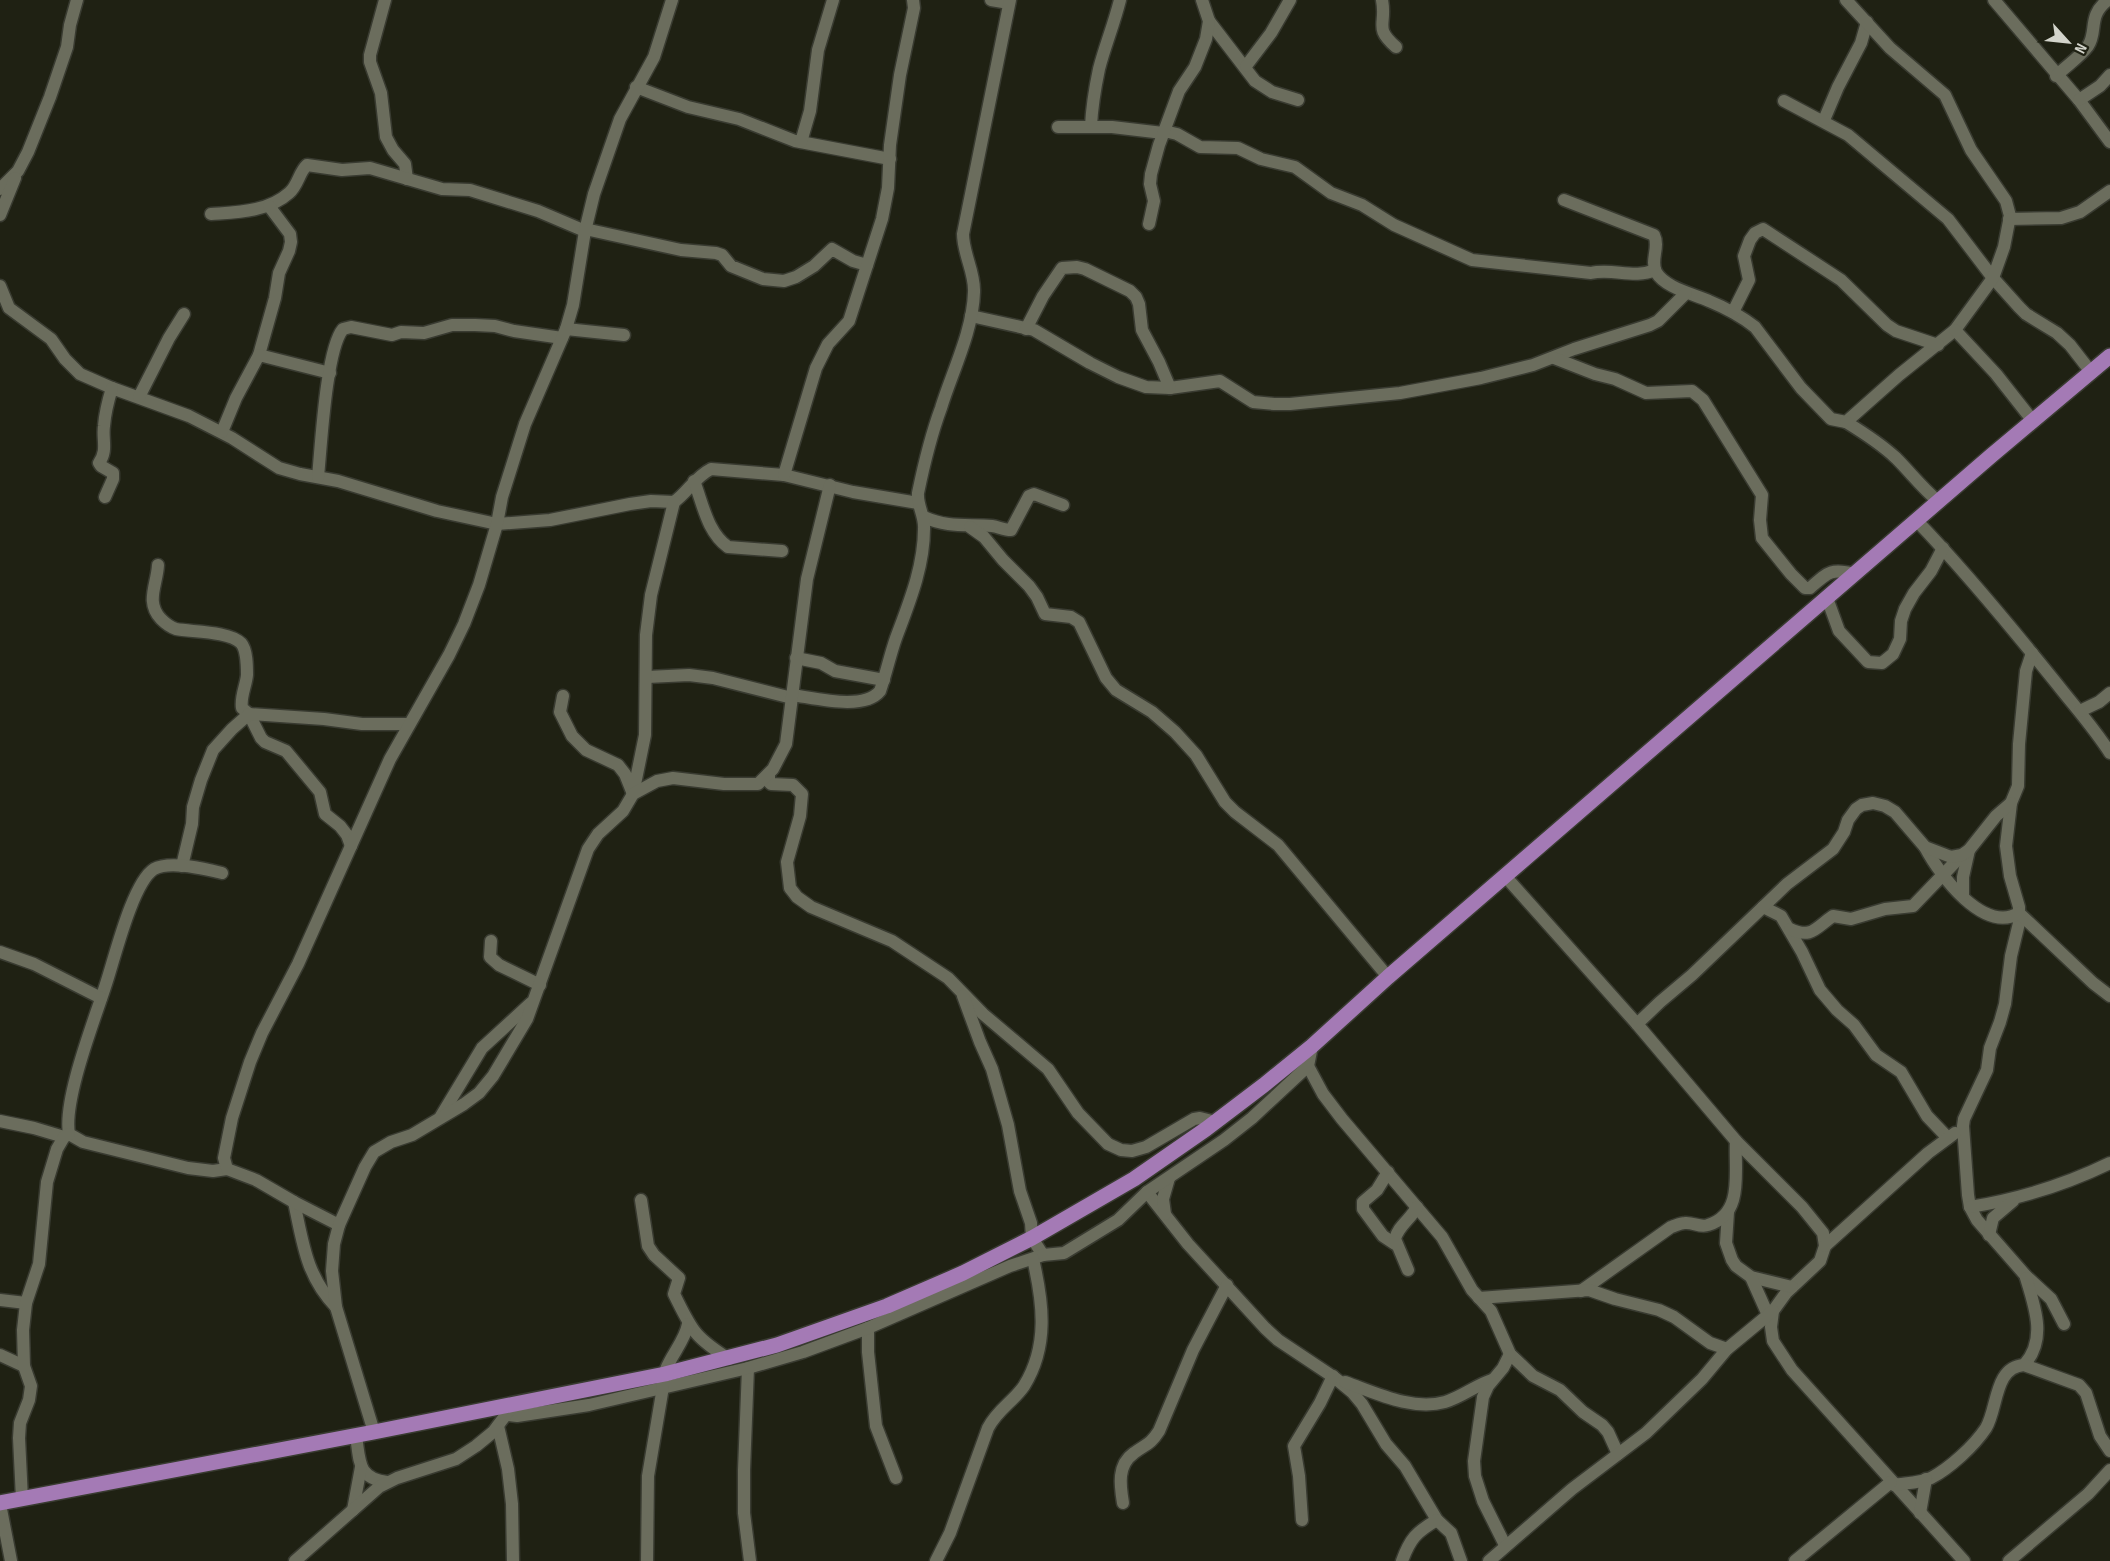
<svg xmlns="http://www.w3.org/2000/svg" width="2110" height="1561" font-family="'Sofia Sans Condensed',sans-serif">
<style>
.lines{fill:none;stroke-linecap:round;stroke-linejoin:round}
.minor-casing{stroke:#393b31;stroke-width:15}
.major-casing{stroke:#393b31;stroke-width:18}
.minor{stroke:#6b6d5d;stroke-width:12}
.major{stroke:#a47ab5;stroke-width:15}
</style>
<rect width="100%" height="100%" fill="#1f2113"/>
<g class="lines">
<defs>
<g id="minor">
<path d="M385 0 370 55V62L381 93 386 137 393 150 405 164 407 179"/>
<path d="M991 0 1009 3"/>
<path d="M1382 0C1387 25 1373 27 1396 47"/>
<path d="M1994 0 2079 100 2110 142"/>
<path d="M1209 21 1255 81 1272 92 1298 100"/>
<path d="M1246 66 1271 33 1290 0"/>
<path d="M2056 76C2066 66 2080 57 2088 46 2098 31 2087 16 2108 0"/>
<path d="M636 87 688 107 739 119 795 141 890 159"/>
<path d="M2079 100 2100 86 2110 75"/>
<path d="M1784 101 1848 135 1948 219 1993 278 2019 307 2026 314 2057 333 2070 345 2091 372"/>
<path d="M1824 120 1838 87 1861 43 1867 22"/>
<path d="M1091 126C1092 106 1095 88 1099 69 1105 46 1114 24 1120 0"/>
<path d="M1058 127H1112L1163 133"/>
<path d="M1164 131 1177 134 1200 147 1238 148 1261 159 1295 167 1331 193 1362 205 1394 225 1472 260 1591 273C1612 268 1635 279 1655 270"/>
<path d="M801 142 810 111 818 50 833 0"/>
<path d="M0 189 18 171 28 152 50 97 67 47 70 25 77 0"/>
<path d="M1564 200 1654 235C1660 247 1650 260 1656 272 1665 288 1694 294 1709 301 1726 308 1741 316 1755 327L1801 388 1831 419 1846 422 1899 375 1955 330 1993 278 2004 247 2010 216 2006 201 1971 150 1945 95 1890 48 1846 0"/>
<path d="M211 214C237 212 268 212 289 193 298 186 299 172 307 165L342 170 370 168 442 189 470 190 538 211 585 231"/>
<path d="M0 215 15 178"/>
<path d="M2009 219 2061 218 2080 212 2110 191"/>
<path d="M1149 224 1154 201 1150 184 1151 174 1159 145 1179 91 1195 67 1206 39 1209 21 1202 0"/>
<path d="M585 229 681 250 716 253 722 255 731 266 763 279 784 281 796 277 814 266 832 249 853 261 867 265"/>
<path d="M0 286 9 308 51 339 65 359 80 374 112 388 189 416 232 438 279 468 300 474 338 481 437 511 497 524 550 520 630 504 651 501 674 502C688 492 695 477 711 469L784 475 853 492 918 503"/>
<path d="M1733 312 1749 280 1744 256 1750 240 1755 233 1763 229 1841 280 1887 325 1896 331 1938 345"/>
<path d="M971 316 1034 330 1090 363 1118 377 1146 387 1170 388 1220 381 1253 402 1274 404H1290L1400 393 1481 378 1533 365 1574 349 1650 325 1658 321 1686 293"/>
<path d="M566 329 624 335"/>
<path d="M1026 329 1043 296 1062 268 1077 267 1085 269 1130 291 1136 297 1139 304 1142 330 1159 362 1170 388"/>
<path d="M1955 330 1996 374 2033 421"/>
<path d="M259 355 275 298 279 273 289 251 291 242 290 234 269 206"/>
<path d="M1554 358 1595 374 1615 379 1646 393 1692 391 1703 400 1762 495 1760 520 1762 538 1791 574 1805 588H1810C1828 572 1831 568 1855 574"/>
<path d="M139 397 169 338 184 314"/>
<path d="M1846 422C1864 433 1881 444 1896 458 1911 473 1922 488 1939 502"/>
<path d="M222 432 236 398 259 355 330 373"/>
<path d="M784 475 816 368 828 344 849 321 882 219 888 188 890 145 900 75 914 8 913 0"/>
<path d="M318 477C321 447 326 349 343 329L351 327 392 335 401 332 424 333 452 325H475L495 326 514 331 562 338"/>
<path d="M694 481C703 504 707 532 728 547L782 551"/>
<path d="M105 497 113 479V473L101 466 99 463C108 450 102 440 104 426 105 413 108 401 112 388"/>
<path d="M924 517C948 528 967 524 992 526 999 527 1004 530 1011 530L1029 496 1034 494 1063 505"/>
<path d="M1917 521C1967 573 2012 628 2057 684 2075 707 2094 728 2110 753"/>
<path d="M970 527 984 537 1003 560 1029 586 1037 597 1045 614 1071 617 1079 622 1106 678 1116 690 1152 712 1175 732 1196 755 1225 802 1235 812 1278 845 1388 977"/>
<path d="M158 565C157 585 145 602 161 619 166 624 170 627 176 629 192 632 229 631 241 643 247 650 247 666 247 675 246 686 240 697 242 708L249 714 261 738 265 742 286 751 320 792 325 814 340 826 347 835 351 846"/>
<path d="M1827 598 1839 631 1868 662 1882 663 1893 654 1900 639 1901 621 1905 609 1914 593 1931 571 1943 548"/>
<path d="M2032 653 2026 671 2019 744 2018 786 2011 803 2006 846 2010 876 2019 907V923L2011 956 2005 1004 2000 1022 1990 1048 1987 1070 1964 1119 1963 1126 1968 1195 1970 1207 1977 1220 2026 1276 2051 1299 2064 1324"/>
<path d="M796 658 821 663 835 671 884 680"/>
<path d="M647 677 689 675 713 678 792 698"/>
<path d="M792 695C815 698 864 711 880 691 886 674 890 655 896 638 909 603 924 567 924 529 925 516 917 506 918 493 924 464 931 435 941 408 952 372 973 331 974 292 975 272 963 254 963 234L1010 0"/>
<path d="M563 696 560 712 572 736 586 750 618 765 625 774 633 794 645 735 646 635 651 595 674 502"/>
<path d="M2080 711 2099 702 2110 693"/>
<path d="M769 774V782L771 784 793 785 802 794 800 816 787 862 790 888 797 897 811 907 892 941 948 978 983 1014 1048 1069 1078 1113 1108 1144 1121 1150 1132 1151 1146 1147 1194 1119 1200 1118 1216 1122"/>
<path d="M1925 847C1940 876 1984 934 2019 913L2093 983 2110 996"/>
<path d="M182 866 192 824 193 807 201 780 213 750 232 729 249 714 324 719 362 724H408"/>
<path d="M222 873C206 869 170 860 154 869 132 883 114 961 105 987 94 1021 63 1100 69 1134L83 1142 188 1168 213 1171 227 1169"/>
<path d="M1506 877 1637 1024 1736 1141 1802 1207 1823 1233 1825 1246 1820 1261 1786 1293 1773 1311 1771 1327 1773 1341 1792 1370 1964 1561"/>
<path d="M1963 896V877L1969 850"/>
<path d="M1763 907 1781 916 1802 952 1820 990 1837 1010 1854 1025 1876 1055 1901 1072 1927 1116 1948 1138"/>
<path d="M1790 929C1812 939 1815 928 1833 916L1851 919 1885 909 1913 906 1962 855"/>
<path d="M491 941 490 957 499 965 540 985"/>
<path d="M0 952 34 964 101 998"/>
<path d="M963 996 980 1042 992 1069 1008 1125 1020 1191 1031 1223 1032 1238 1043 1255"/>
<path d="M1637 1024 1660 1002 1692 975 1787 884 1833 849 1844 832 1848 820 1856 809 1862 805 1873 803 1885 806 1895 812 1925 847 1951 857 1962 855 1969 850 1996 816 2011 803"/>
<path d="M1308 1066 1323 1094 1342 1119 1442 1237 1472 1290 1491 1311 1510 1354 1533 1376 1560 1390 1583 1412 1602 1425 1608 1432 1618 1454"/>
<path d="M441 1116 482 1048 531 1003"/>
<path d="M0 1121 34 1128 64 1137"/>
<path d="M1388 1172 1377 1190 1363 1202V1209L1383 1236 1395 1244"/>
<path d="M1147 1192 1188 1244 1265 1328 1278 1340 1335 1378 1352 1392 1362 1404 1386 1444 1405 1466 1437 1520 1451 1533 1461 1561"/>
<path d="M641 1200 648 1246 654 1255 679 1278 674 1294C692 1330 693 1336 729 1359"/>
<path d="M294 1202C303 1243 306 1276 336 1307"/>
<path d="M1970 1207C2019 1199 2065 1185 2110 1163"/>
<path d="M1728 1212 1726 1243 1732 1260 1736 1266 1751 1277 1792 1287"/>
<path d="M1165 1214 1163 1199 1169 1178"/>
<path d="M339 1225 294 1202 256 1180 227 1169 224 1158 232 1118 250 1062 262 1033 298 964 390 759 449 655 464 624 479 585 497 524 502 497 525 424 566 329 573 305 585 231 594 194 620 119 654 57 672 0"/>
<path d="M1989 1235 1993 1218 2013 1201"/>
<path d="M1825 1246 1928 1153 1955 1133"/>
<path d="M1408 1270 1395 1239C1398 1226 1411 1219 1417 1207"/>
<path d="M1751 1277 1768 1315"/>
<path d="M1581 1291 1671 1227C1675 1226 1680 1223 1685 1223 1693 1222 1700 1228 1708 1225 1745 1214 1734 1170 1736 1141"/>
<path d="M1479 1298 1589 1290 1615 1299 1659 1310 1674 1317 1710 1343 1727 1349"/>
<path d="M0 1300 26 1303"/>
<path d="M868 1328V1352L876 1426 896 1478"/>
<path d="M0 1355 24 1366"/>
<path d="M2024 1365C2047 1340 2035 1307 2026 1278"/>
<path d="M748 1368 744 1470V1513L750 1561"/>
<path d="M1345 1382C1376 1393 1412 1411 1445 1402 1462 1397 1476 1385 1492 1380"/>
<path d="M508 1415 517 1416 589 1405 748 1368 803 1352 868 1328 1010 1266 1043 1255 1064 1253 1118 1220 1147 1192 1224 1140 1252 1118 1308 1066 1312 1046"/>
<path d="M498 1426 508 1469 512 1504 513 1561"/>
<path d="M374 1432 336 1307 332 1271 334 1244 339 1225 365 1167 374 1152 391 1142 412 1135 464 1104 479 1093 493 1076 527 1019 588 849 598 834 623 811 633 794 657 781 673 778 724 784H758L773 769 786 744 807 579 830 485"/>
<path d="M356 1436C360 1461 357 1478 387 1482"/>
<path d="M1894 1485C1906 1483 1920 1483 1931 1478 1950 1468 1974 1446 1986 1428 1998 1408 1994 1367 2024 1365L2079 1385 2086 1393 2100 1436 2110 1451"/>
<path d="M22 1499 19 1438 20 1423 29 1400 31 1386 24 1366 23 1330 26 1303 39 1264 47 1182 57 1149 64 1137 69 1134"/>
<path d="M1123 1503C1120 1485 1117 1465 1134 1453 1146 1444 1150 1445 1159 1431L1193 1350 1227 1285"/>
<path d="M0 1504 11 1561"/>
<path d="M353 1510 361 1467"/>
<path d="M1920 1513 1926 1479"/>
<path d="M1302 1520 1299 1476 1294 1446 1320 1403 1333 1376"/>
<path d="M1505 1545 1483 1501 1475 1476 1474 1461 1483 1397 1488 1386 1503 1368 1510 1354"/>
<path d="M295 1561 379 1487 397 1478 456 1459 476 1446 493 1432 511 1408"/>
<path d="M647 1561 648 1476 663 1387C661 1364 684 1346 688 1324"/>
<path d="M936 1561 950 1533 988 1428C998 1409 1013 1402 1024 1386 1049 1346 1043 1302 1033 1259"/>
<path d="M1402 1561C1410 1539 1416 1532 1437 1520"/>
<path d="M1489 1561 1572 1489 1646 1433 1702 1379 1727 1349 1773 1311"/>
<path d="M1795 1561 1891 1482"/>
<path d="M2009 1561 2088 1494 2110 1470"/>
</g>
<path id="major" d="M0 1503 374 1432 665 1374 777 1345 887 1306 963 1273 1032 1238 1134 1179 1206 1129 1264 1085 1312 1046 1388 977 1992 455 2110 356"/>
</defs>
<!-- minor casing -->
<use href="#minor" class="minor-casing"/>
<!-- major casing -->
<use href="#major" class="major-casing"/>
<!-- minor -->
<use href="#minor" class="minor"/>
<!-- major -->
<use href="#major" class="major"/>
</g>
<!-- north arrow -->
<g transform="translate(2068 42) rotate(117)" stroke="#1f2113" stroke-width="4.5" paint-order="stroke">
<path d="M0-4.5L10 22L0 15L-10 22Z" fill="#d3d4cb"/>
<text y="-9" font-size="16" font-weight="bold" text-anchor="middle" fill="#d3d4cb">N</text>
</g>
</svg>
